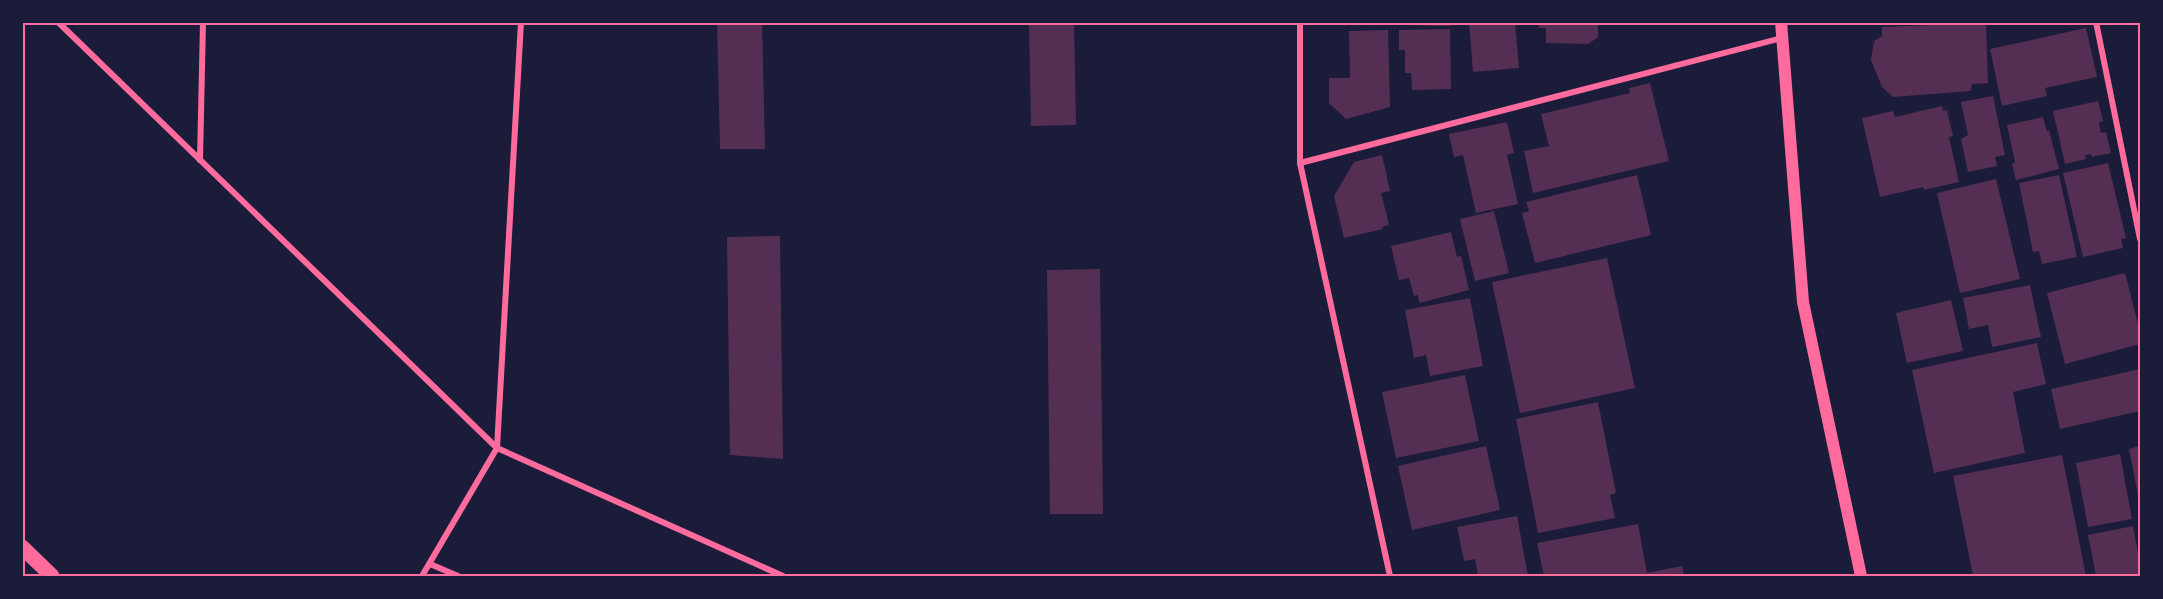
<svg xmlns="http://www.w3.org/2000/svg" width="2163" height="599" font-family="Manrope,sans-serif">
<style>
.building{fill:#542f53}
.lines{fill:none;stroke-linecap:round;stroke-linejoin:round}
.minor{stroke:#ff6b9d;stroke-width:6}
.secondary{stroke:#ff6b9d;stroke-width:12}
.primary{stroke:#ff6b9d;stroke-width:15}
.neatline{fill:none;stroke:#ff6b9d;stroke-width:2}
</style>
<rect width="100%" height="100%" fill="#1b1b3a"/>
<!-- building -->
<g class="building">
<path d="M717 22H762L765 149H720Z"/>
<path d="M1029 22H1074L1076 125 1031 126Z"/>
<path d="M1404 22H1451V26L1404 25Z"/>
<path d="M1469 22H1515L1519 68 1473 72Z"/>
<path d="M1539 22H1598V37L1588 44 1546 43V28H1539Z"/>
<path d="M1986 23 1988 83 1972 84 1971 91 1893 97 1882 87 1871 60 1874 41 1882 36V27Z"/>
<path d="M2086 28 2097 77 2045 88 2047 96 2002 106 1990 49Z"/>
<path d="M1450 29 1451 89 1412 90 1411 73H1405V50H1399V30Z"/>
<path d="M1388 30 1390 107 1346 119 1329 103V78H1350L1349 31Z"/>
<path d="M1650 83 1669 161 1533 193 1524 151 1549 146 1541 114 1630 93 1629 88Z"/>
<path d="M1993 96 2005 155 1995 157 1997 166 1968 172 1961 139 1968 135 1961 102Z"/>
<path d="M2098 101 2103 121 2099 122 2101 133 2106 132 2111 153 2092 157 2091 154 2085 155 2086 159 2065 164 2053 111Z"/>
<path d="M1942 106 1943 111 1947 110 1953 136 1949 137 1959 182 1924 190 1923 187 1880 197 1862 118 1893 111 1895 117Z"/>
<path d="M2043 117 2047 132 2049 130 2059 169 2016 180 2012 164 2015 162 2007 125Z"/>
<path d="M1507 122 1514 153 1507 155 1518 204 1476 213 1463 155 1454 157 1449 134Z"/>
<path d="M1382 155 1390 191 1381 193 1389 225 1382 227 1383 229 1344 238 1334 196 1354 162Z"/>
<path d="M2108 163 2126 238 2121 239 2123 248 2083 257 2063 173Z"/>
<path d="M1637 175 1651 235 1535 263 1522 213 1529 211 1526 202Z"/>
<path d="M2059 175 2077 257 2042 264 2039 251 2033 252 2019 183Z"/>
<path d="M1996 179 2020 279 1960 293 1937 193Z"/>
<path d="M1494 211 1509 273 1475 281 1460 219Z"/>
<path d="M1451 232 1457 257 1461 256 1469 290 1419 303 1418 295 1414 296 1409 278 1399 280 1391 246Z"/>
<path d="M780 236 783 459 730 455 727 237Z"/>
<path d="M1607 258 1635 388 1520 413 1492 282Z"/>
<path d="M1100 269 1103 514H1050L1047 270Z"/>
<path d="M2125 273 2140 332V344L2065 364 2047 293Z"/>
<path d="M2030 285 2041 337 1992 347 1988 325 1969 329 1963 298Z"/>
<path d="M1470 298 1483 366 1430 376 1426 355 1414 358 1405 310Z"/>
<path d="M1951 300 1963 351 1907 363 1896 313Z"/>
<path d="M2037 343 2046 384 2013 392 2025 453 1934 473 1912 370Z"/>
<path d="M2140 369V411L2060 429 2051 389Z"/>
<path d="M1465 375 1479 441 1396 458 1382 392Z"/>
<path d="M1598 402 1616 493 1610 495 1615 518 1538 533 1516 419Z"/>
<path d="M1486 446 1500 510 1412 530 1398 466Z"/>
<path d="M2140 446V500H2139L2129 449Z"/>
<path d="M2120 454 2132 519 2088 527 2076 463Z"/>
<path d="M2062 455 2086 576H1973L1953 476Z"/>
<path d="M1517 516 1528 576H1478L1475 559 1464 561 1457 527Z"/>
<path d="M1638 524 1647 573 1682 566 1684 576H1544L1537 543Z"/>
<path d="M2133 526 2140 563V576H2096L2088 535Z"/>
</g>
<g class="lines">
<!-- minor -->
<g class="minor">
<path d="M58 22 497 448 783 576"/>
<path d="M1300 22V163L1390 576"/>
<path d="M2096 22 2140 239"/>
<path d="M200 160 203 22"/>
<path d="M1300 163 1782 38"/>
<path d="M430 564 458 576"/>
<path d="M422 576 497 448 521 22"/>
</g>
<!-- secondary -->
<path class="secondary" d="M1781 22 1803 302 1861 576"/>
<!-- primary -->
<path class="primary" d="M22 547 52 576"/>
</g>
<!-- border -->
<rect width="2163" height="599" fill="none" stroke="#1b1b3a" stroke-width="48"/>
<rect x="24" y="24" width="2115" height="551" class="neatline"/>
</svg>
